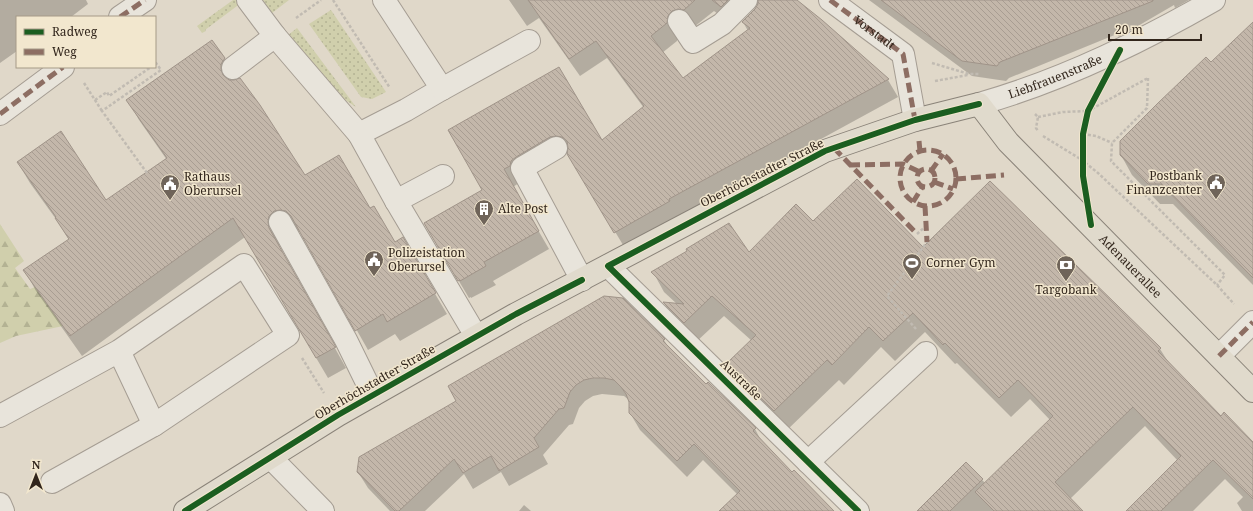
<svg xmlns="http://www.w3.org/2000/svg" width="1253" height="511" font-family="'Noto Serif',serif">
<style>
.grass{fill:url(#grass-dots)}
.forest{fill:url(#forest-firs)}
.shadow{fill:#0003;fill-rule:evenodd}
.building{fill:url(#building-back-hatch);stroke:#a09489}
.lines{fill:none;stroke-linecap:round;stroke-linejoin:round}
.minor-casing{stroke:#a59d93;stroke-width:24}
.major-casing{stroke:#8a8379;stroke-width:24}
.path{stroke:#c1bbb2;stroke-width:2.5;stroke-dasharray:3 2;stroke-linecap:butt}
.minor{stroke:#e8e4db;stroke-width:22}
.major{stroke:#e0dacc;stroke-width:22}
.quiet{stroke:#8d6e63;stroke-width:5;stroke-dasharray:10 5;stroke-linecap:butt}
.cycleway-casing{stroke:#f2e7ce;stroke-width:8}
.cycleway{stroke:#1b5e20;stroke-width:6}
.labels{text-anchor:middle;stroke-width:3;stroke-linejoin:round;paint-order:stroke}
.street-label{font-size:12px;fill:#32261c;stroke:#f2e7ce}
.poi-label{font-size:12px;fill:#32261c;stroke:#f2e7ce;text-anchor:start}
</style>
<defs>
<pattern id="grass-dots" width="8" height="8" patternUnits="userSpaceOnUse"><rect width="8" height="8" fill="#d0cfac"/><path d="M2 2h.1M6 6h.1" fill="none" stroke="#b3b293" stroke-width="1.8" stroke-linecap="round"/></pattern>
<pattern id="forest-firs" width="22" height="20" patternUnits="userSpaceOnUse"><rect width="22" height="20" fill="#d0cfac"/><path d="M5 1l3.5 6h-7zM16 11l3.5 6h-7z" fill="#b3b293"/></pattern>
<pattern id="building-back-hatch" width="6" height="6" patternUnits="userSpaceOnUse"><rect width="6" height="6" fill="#c3b7aa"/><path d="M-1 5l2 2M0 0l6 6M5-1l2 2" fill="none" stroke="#a89d92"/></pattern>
</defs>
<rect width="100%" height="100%" fill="#e0d8c9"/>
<!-- grass -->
<g class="grass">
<path d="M233 0H245L205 30 206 31 202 33 197 26Z"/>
<path d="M263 0H289L272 13Z"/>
<path d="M331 10 386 92 372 99 361 97 309 24Z"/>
<path d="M297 28 356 107 339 96 287 36Z"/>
</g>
<!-- forest -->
<path class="forest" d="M0 224 24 261 15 268 30 289 35 287 63 326 16 336 0 343Z"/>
<!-- shadow -->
<g class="shadow">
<path d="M0 0H86L88 4 71 17H17V51L0 63Z"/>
<path d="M509 0H796L821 21 888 80 898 97 678 217 626 250 568 153 560 155 513 187 549 249 493 281 496 285 471 298V297L469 298 425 224 484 190 559 68 602 141 644 108 607 58 580 76 539 18 527 26ZM754 5H758L743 22 748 31 682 79 662 53 677 41V34L694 27 714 11 732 24Z"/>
<path d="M869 0H1189L1175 8 1174 5 1119 37 1117 34 1009 78 1006 81 972 76Z"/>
<path d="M1253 23V285L1173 204H1160L1132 175 1121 155Z"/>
<path d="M225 59 236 79 234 81 304 176 370 209 394 243 402 238 447 314 400 341 395 334 368 350 303 235 299 231 293 229 280 236 279 243 280 249 346 368 328 378 245 237 82 356 36 291 25 271 69 240 58 222 30 183 18 163 106 202 167 160 139 120 128 100Z"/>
<path d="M990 182 1160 349 1169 363 1221 417 1253 443V511H1242L1237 503 1243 497 1225 479 1193 511H1127L1178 461 1145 426 1070 499 1082 511H918L966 463 985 483 1050 420 1030 399 1011 417 957 363 955 364 925 332 895 361 881 347 844 385 839 380 786 431 739 385 727 364 752 341 724 316 696 342 675 322 664 303 677 304 664 292 653 272 748 254 812 222 923 248Z"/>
<path d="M622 299 664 340 669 348 706 386 708 383 755 429 763 444 792 473 833 511H721L738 495 703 460 687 477 640 430 630 413V401L624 396 602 394 593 396 585 401 579 408 573 424 569 425 543 455 548 464 509 486 501 472 473 489 464 474 425 511H390L368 488 358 472 457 401Z"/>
<path d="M524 505 531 511H519Z"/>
</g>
<!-- building -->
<g class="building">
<path d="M528 0H695L684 10 678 9 672 11 668 16 667 23 651 36 683 78 750 28 742 22 755 9 758 4V0H797L822 20 889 79 669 199 670 201 614 233 567 154 568 148 567 141 562 137 556 136 550 137 516 157 511 161 510 166 504 169 539 231 484 262 486 266 460 281V280L458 281 424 223 482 190 448 130 559 67 602 140 644 106 596 41 569 59Z"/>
<path d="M712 0H728L721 7Z"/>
<path d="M881 0H1153V1L1000 62 997 66 962 61Z"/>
<path d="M1253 22V278L1161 184H1148L1120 155V141L1158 103 1206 57 1211 62Z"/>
<path d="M212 40 225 58 221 64V69L223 75 229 80H234L240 78 260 105 305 175 339 155 370 208 374 206 395 242 403 237 436 293 387 322 383 314 355 331 291 216 286 211 280 210 274 211 269 216 268 222 269 228 336 347 316 358 233 218 70 336 23 270 69 239 55 218 56 217 17 162 61 131 106 200 167 158 126 100Z"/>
<path d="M857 179 923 247 990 181 1161 348 1158 351 1221 416 1224 412 1253 442V499L1213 460 1161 511H1126L1181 456 1133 407 1055 482 1083 511H994L975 492 1053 416 1018 380 999 398 945 343 943 345 913 313 883 341 869 327 832 365 827 360 774 411 726 364 756 335 712 296 684 323 663 302 684 304 651 272 687 251 686 249 729 223 749 252 796 204 813 221Z"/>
<path d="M604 296 623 298 665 339 663 341 706 384 708 382 756 428 753 431 792 472 794 470 834 511H719L740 491 694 444 677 461 629 413V402L626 394 621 387 614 380 604 378H593L584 380 576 385 570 392 564 408 559 409 534 438 539 447 499 471 491 456 463 473 454 459 399 511H395L357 472 359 457 456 401 448 386Z"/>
<path d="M966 462 983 479 950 511H917Z"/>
</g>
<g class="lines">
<defs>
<g id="minor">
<path d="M248 0 275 36 359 134"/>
<path d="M384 0 442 89 406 110 359 134 396 201 476 336"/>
<path id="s1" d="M830 0 903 54 915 120"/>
<path d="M120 17 145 0"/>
<path d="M679 21 693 42 722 24 746 0"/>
<path d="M233 68 275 36"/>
<path d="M442 89 529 41"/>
<path id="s2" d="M979 104C1061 81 1141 42 1214 0"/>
<path d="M0 114 63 67"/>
<path d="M556 148 522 168 582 280"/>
<path d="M396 201 443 176"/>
<path d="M280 222 346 340 373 395"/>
<path d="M608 266 858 511"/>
<path d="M1219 356 1253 322"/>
<path d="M0 416 119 351 244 265 288 335 154 425 119 351"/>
<path d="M271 458 323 511"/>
<path d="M808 462 926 353"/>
<path d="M52 482 154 425"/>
<path d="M0 504 3 511"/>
</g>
<g id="major">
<path id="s3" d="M185 511 338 415 516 314 825 151 915 120 979 104 1008 142 1253 391"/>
</g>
</defs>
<!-- minor casing -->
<use href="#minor" class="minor-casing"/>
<!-- major casing -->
<use href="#major" class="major-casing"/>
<!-- path -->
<g class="path">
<path d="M333 0 390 88"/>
<path d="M296 18 321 0"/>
<path d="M932 63 969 74H979"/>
<path d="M1148 78 1147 108 1112 143 1111 161 1225 275 1217 285"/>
<path d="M935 81 968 75"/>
<path d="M84 83 102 111"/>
<path d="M95 100 107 92 109 96 151 67"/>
<path d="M1035 114 1038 117 1036 128 1038 131"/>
<path d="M1038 117 1063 112 1088 111 1148 78"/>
<path d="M1083 134 1096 136 1112 143"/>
<path d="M1043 136 1082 160 1098 173 1217 285 1234 304"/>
<path d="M147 173 102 111 161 70 156 63 155 64"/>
<path d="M917 234 926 226"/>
<path d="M916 329 887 296 927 242"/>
<path d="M302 358 324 393"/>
</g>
<!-- minor -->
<use href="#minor" class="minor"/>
<!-- major -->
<use href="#major" class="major"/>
<!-- quiet -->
<g class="quiet">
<path d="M830 0 903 54 915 120"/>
<path d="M120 17 145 0"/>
<path d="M0 114 63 67"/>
<path d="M919 141 920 151"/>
<path d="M834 148 917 234"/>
<circle cx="928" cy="178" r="28"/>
<path d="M850 165 903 164 920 172"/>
<circle cx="926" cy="178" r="9"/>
<path d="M931 171 943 154"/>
<path d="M956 179 1004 175"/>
<path d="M934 182 953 189"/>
<path d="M913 202 923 186"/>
<path d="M925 206 927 242"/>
<path d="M1219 356 1253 322"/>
</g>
<defs>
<g id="cycleway">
<path d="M1091 225 1083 176V134L1088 111 1120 50"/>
<path d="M185 511 338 415 516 314 582 280"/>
<path d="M858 511 608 266 825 151 915 120 979 104"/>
</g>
</defs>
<!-- cycleway casing -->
<use href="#cycleway" class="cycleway-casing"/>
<!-- cycleway -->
<use href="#cycleway" class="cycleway"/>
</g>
<!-- icons -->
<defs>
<symbol id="civic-pin" viewBox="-11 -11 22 30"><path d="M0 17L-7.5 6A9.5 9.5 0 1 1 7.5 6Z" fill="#6f6459" stroke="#f2e7ce"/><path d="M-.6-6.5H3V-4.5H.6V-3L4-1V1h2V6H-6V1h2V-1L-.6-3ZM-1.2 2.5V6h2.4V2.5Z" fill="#fff"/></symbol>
<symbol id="building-pin" viewBox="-11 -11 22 30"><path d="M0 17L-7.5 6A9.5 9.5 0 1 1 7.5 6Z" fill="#6f6459" stroke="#f2e7ce"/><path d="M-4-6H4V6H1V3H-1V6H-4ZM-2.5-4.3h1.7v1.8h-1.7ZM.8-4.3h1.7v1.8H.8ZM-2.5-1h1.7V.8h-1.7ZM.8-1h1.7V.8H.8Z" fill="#fff"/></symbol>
<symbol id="stadium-pin" viewBox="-11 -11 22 30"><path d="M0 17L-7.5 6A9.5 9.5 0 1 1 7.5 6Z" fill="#6f6459" stroke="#f2e7ce"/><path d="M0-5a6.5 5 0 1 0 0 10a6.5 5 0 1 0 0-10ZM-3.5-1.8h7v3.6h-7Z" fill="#fff"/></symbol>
<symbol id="bank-pin" viewBox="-11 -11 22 30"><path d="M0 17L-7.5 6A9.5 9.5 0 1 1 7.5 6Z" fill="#6f6459" stroke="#f2e7ce"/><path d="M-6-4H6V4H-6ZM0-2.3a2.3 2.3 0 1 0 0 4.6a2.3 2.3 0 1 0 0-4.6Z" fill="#fff"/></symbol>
</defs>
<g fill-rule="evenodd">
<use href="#civic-pin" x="1205" y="172" width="22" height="30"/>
<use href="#civic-pin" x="159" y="173" width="22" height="30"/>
<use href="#building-pin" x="473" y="198" width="22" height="30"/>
<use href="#civic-pin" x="363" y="249" width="22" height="30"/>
<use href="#stadium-pin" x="901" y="252" width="22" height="30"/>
<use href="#bank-pin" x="1055" y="254" width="22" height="30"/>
</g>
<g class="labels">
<!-- street labels -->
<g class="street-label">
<text dy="4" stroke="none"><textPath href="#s1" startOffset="55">Vorstadt</textPath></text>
<text dy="4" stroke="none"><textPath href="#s2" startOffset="81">Liebfrauenstraße</textPath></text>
<text transform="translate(762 173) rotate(-27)" y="4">Oberhöchstadter Straße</text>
<text dy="4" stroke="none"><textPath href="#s3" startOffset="1118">Adenauerallee</textPath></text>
<text transform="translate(741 380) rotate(44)" y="4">Austraße</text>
<text transform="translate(375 382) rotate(-30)" y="4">Oberhöchstadter Straße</text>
</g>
<!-- poi labels -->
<g class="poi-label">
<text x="1202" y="180" text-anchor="end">Postbank<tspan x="1202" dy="14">Finanzcenter</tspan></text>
<text x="184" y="181">Rathaus<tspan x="184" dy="14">Oberursel</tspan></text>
<text x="498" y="213">Alte Post</text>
<text x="388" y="257">Polizeistation<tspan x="388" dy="14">Oberursel</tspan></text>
<text x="926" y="267">Corner Gym</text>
<text x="1066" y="294" text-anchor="middle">Targobank</text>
</g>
</g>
<!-- legend -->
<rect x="16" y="16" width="140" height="52" fill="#f2e7ce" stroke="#a59a87"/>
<rect x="24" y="29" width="20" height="6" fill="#1b5e20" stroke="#a59a87"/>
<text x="52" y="36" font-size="12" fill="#32261c">Radweg</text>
<rect x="24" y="49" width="20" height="6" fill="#8d6e63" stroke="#a59a87"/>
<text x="52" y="56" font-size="12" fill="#32261c">Weg</text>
<!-- north arrow -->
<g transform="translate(36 475)" stroke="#f2e7ce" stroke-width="3" paint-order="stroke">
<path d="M0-3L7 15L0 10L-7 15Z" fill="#32261c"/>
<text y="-6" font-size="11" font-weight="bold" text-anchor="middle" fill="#32261c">N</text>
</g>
<!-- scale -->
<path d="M1109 34v6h92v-6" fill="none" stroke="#32261c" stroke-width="2"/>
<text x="1115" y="34" font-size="12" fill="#32261c" stroke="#f2e7ce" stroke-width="3" paint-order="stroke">20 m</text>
</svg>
